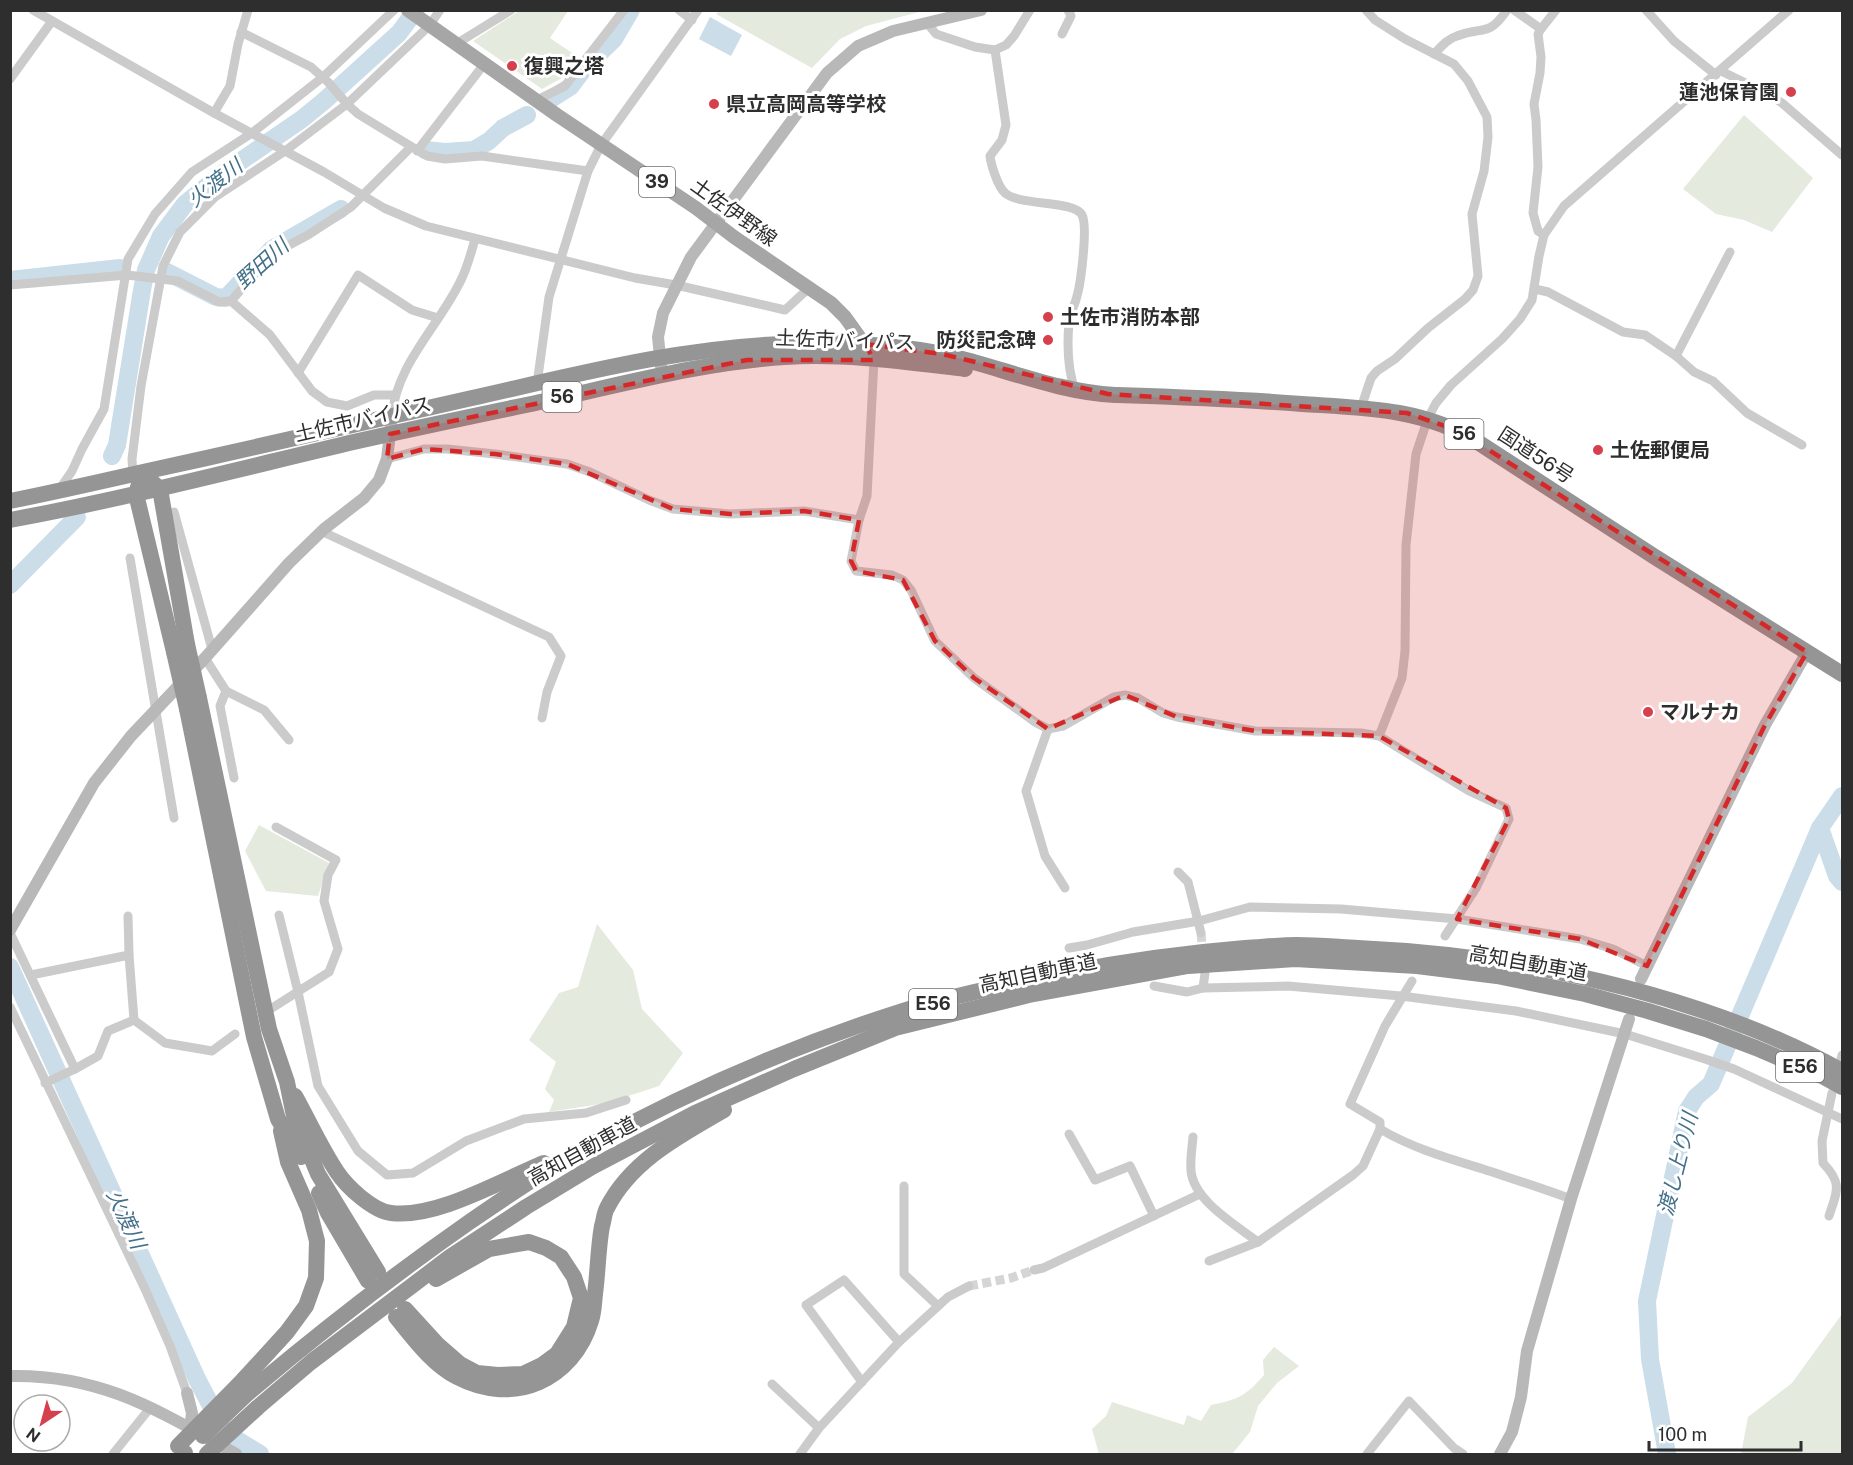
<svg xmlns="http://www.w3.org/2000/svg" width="1853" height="1465" font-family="'Public Sans','Noto Sans JP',sans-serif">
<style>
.green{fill:#e4eadd}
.water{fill:#cadde8}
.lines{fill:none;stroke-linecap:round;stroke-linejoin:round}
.river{stroke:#cadde8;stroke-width:18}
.street-tunnel{stroke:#d5d5d5;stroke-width:9;stroke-dasharray:9 4.5;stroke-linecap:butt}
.street{stroke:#cbcbcb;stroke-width:9}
.secondary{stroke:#b8b8b8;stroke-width:12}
.primary{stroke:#a6a6a6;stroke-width:14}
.highway{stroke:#959595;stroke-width:16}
.highway-bridge{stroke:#959595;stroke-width:16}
.marked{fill:#d62828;fill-opacity:0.2;stroke:#d62828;stroke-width:4.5;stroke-dasharray:12 8;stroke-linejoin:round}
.poi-dot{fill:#d63f4c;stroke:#fff;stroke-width:2}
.labels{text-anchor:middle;stroke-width:6;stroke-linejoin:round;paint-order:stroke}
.shield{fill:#fff;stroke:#6d6d6d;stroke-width:1.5}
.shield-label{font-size:18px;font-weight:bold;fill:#2e2e2e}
.poi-label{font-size:20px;font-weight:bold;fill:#2e2e2e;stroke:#fff;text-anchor:start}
.street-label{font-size:20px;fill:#2e2e2e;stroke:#fff}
.water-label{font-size:21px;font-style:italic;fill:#436f89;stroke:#fff}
</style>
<rect width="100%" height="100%" fill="#fff"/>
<!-- green -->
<g class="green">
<path d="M519 11H568L550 38 581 59 562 78 542 89 473 41Z"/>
<path d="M719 11V10L923 11 866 26 840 39 812 68 716 14Z"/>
<path d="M1744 115 1813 178 1772 232 1744 220 1716 214 1683 189Z"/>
<path d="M259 825 329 863 318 896 266 891 245 851Z"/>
<path d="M597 924 633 970 642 1009 683 1053 659 1086 607 1103 549 1112 554 1100 545 1089 556 1062 529 1040 559 993 578 987Z"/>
<path d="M1842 1314V1454H1741L1748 1417 1792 1383Z"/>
<path d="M1274 1347 1299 1366 1277 1383 1258 1406 1250 1432 1232 1454H1099L1092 1429 1106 1416 1112 1402 1184 1425 1187 1415 1201 1421 1211 1405C1238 1399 1245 1397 1264 1375L1263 1360Z"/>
</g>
<!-- water -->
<path class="water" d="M710 17 742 35 731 56 699 39Z"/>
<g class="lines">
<!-- river -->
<g class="river">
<path d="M551 99 570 87 586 66 614 39 631 10"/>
<path d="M425 150 445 152 474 150 489 141 503 128 527 115"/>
<path d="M167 272 216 297 226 298 272 249 341 209"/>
<path d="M10 280 120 268"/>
<path d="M112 456 117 445 142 290 146 270 161 236 185 204 222 174 302 119 324 101 399 33 416 10"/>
<path d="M10 585 77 517"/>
<path d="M1820 828 1837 876 1842 882"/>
<path d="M10 967 197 1379 220 1423"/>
<path d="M224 1432 260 1454"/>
<path d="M1667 1454 1650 1359 1647 1301 1687 1111 1696 1097 1711 1084 1820 828 1842 796"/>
</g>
<!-- street-tunnel -->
<g class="street-tunnel">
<path d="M1201 933 1203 956"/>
<path d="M969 1286 1011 1278 1034 1270"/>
</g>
<!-- street -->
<g class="street">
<path d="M33 10 214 113 324 172 384 208 426 226 635 278 676 285 785 310 809 288"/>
<path d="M679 10 692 20"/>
<path d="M1514 10 1541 29 1556 10"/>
<path d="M1646 10 1674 41 1716 75"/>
<path d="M927 23 936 34 975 47 995 50 1006 45 1014 36 1030 10"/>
<path d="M1541 29 1538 34 1541 57 1540 73 1534 104 1536 120 1538 167 1533 213 1538 231 1544 235"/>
<path d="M241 32 311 67 328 82 347 104 358 114 427 156 445 159 482 156 588 171"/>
<path d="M1062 34 1071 16 1068 10"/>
<path d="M456 44 511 10"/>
<path d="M995 50 1006 125 1002 140 990 156C991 165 998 187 1005 193 1019 206 1075 200 1082 215 1088 226 1081 282 1077 296 1075 305 1070 313 1069 322 1067 345 1067 368 1075 390"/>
<path d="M1434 54C1441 47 1447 39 1457 36 1483 25 1487 39 1507 10"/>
<path d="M1721 71 1766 93 1782 103 1842 155"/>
<path d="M10 79 52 21"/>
<path d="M537 100 565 86 624 10"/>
<path d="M214 113 230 86 238 44 248 10"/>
<path d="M417 151 485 63"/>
<path d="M10 285 127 275 178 281 219 302 231 301 260 268 278 251 308 235 351 207 411 147"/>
<path d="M1535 289 1548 292 1623 332 1645 335 1676 356 1694 372 1713 381 1747 413 1802 445"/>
<path d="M231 301 270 335 312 391 327 402 347 406 374 395H394"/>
<path d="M1676 356 1730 252"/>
<path d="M874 360 867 496 859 520 851 561 856 571 892 575 903 580 911 590 935 641 974 678 1035 722 1048 729 1063 726 1114 697 1125 695 1138 698 1163 713 1177 717 1255 731 1361 733 1379 736 1469 791 1506 808 1509 819 1476 888 1445 936"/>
<path d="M298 373 358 275 412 310 438 318"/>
<path d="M537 384 549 297 588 171 601 145 698 10"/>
<path d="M1361 408 1371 378 1377 371 1395 359 1428 328 1465 299 1473 290 1478 276 1472 214 1484 171 1488 137 1487 117 1468 81 1454 64 1405 39 1375 20 1366 10"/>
<path d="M392 416C396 365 438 327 460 282 467 269 471 253 475 239"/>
<path d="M387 459 424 449H447L495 454 567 464 590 472 649 500 673 509 730 514 804 511 859 520"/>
<path d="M133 475 132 459 141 386 163 266 180 232 215 197 285 151 347 104 429 26 440 10"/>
<path d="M59 490 72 471 82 449 104 409 128 259 155 214 192 172 252 133 323 77 394 10"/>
<path d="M174 512 212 649"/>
<path d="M321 531 549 637 561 656 547 692 542 718"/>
<path d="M130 558 174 818"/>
<path d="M205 658 226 691 220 706 234 778"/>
<path d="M226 691 264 710 289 740"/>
<path d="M1048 729 1026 791 1045 856 1065 888"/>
<path d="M1379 736 1402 678 1405 651 1406 545 1416 454 1428 418 1436 403 1451 385 1502 339 1520 319 1532 300 1539 256 1544 235 1564 206 1789 10"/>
<path d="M1178 872 1188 882 1201 933"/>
<path d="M279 915 298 992 318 1086 358 1151 387 1175 413 1173 466 1141 524 1119 586 1113 626 1100"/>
<path d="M128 916 129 955"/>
<path d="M10 933 75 1069 45 1083"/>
<path d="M1069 948 1087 945 1133 932 1199 921 1250 907 1341 909 1457 919 1580 939 1613 949 1647 966"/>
<path d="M31 975 129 955 134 1020 108 1031 98 1056 75 1069"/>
<path d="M1154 986 1187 992 1203 988 1288 986 1401 996 1516 1011 1625 1034 1705 1059 1734 1069 1842 1119"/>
<path d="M1203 988 1205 973"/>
<path d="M10 1007 145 1289 170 1346 187 1393"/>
<path d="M272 1008 329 972 338 949 324 901 328 875 336 860 276 827"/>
<path d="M134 1020 165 1043 212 1051 235 1034"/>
<path d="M1841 1059 1842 1055"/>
<path d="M1380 1129C1412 1148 1447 1158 1483 1169 1513 1179 1542 1188 1571 1199"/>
<path d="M1069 1134 1095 1180 1130 1166 1154 1216"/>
<path d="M1193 1137C1192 1148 1190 1160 1191 1171 1194 1201 1236 1225 1258 1242"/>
<path d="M904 1186V1274L938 1306"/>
<path d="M1829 1216C1837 1191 1843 1184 1823 1163L1822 1141 1832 1093"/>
<path d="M1209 1261 1258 1242 1353 1175 1363 1166 1380 1129V1122L1350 1104 1385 1026 1412 981"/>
<path d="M1034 1270 1043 1268 1200 1194"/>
<path d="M862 1382 806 1305 844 1280 899 1342"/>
<path d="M772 1384 819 1428"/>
<path d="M113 1454 150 1408"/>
<path d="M800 1454 819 1428 899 1342 948 1297 969 1286"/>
<path d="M1367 1454 1409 1401 1454 1448 1463 1454"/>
</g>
<!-- secondary -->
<g class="secondary">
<path d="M662 376 658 337 663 313 691 257 827 73 858 46 893 31 981 10"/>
<path d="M10 930 94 783 131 736 205 658 289 563 324 529 364 498 379 480 387 459 392 416"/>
<path d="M1641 979 1765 725 1807 652"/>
<path d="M10 1376C102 1374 159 1411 236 1454"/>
<path d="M187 1393 192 1413 190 1429"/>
<path d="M1500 1454 1512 1432 1521 1397 1527 1351 1571 1199 1629 1019"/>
</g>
<!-- primary -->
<path class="primary" d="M408 10 557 115 696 208 734 237 831 303 845 317 868 349"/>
<!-- highway -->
<g class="highway">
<path d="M152 482 160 489 187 644"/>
<path d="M139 484 136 494 174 652"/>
<path d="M10 501C55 492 99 482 143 472 253 448 363 423 472 398 575 375 677 348 783 344 837 342 893 343 947 355 1003 368 1057 392 1115 395 1177 397 1240 399 1302 404 1364 408 1421 408 1476 441L1655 557 1842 674"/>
<path d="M10 520C128 498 243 468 358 441 420 427 483 414 545 401 624 384 704 362 785 357 845 353 906 362 965 369"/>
<path d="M199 698 269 1029 287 1082 294 1116 318 1174 378 1272"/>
<path d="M187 709 254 1037 278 1119 301 1157"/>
<path d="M295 1096C309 1121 321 1148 337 1172 347 1187 373 1211 391 1213 436 1219 502 1180 544 1163"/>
<path d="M319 1193 328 1213 368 1281"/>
<path d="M405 1309 437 1344 460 1364 477 1373 498 1375 523 1374 542 1365 557 1354 574 1327 581 1298 574 1277 561 1257 546 1248 529 1242 489 1249 436 1279"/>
<path d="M396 1317C414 1339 432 1364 457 1377 514 1407 573 1380 591 1321 594 1312 594 1302 595 1294 598 1271 598 1248 602 1226 604 1220 604 1213 607 1208 631 1161 679 1136 724 1110"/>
<path d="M244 1379 287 1332 306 1306 316 1278 317 1241 309 1210 288 1162 281 1131"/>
<path d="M248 1393C319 1333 392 1276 468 1223 506 1197 545 1170 585 1148 681 1095 783 1050 887 1016 945 997 1005 985 1065 973 1125 961 1184 953 1245 948 1263 947 1280 945 1297 945 1318 945 1338 947 1358 948 1422 951 1485 958 1548 970 1650 990 1751 1021 1842 1071"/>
<path d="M257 1408 311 1362 450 1257 526 1207 592 1167 695 1113 794 1069 895 1028 1029 995 1188 966 1295 959 1417 966 1497 976 1585 994 1648 1011 1706 1029 1756 1048 1824 1077 1842 1087"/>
<path d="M184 1454 185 1453"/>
</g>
<!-- highway-bridge -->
<g class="highway-bridge">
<path d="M187 644 199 698"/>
<path d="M174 652 187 709"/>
<path d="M203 1436 248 1393"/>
<path d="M178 1446 244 1379"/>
<path d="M207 1454 257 1408"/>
</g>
</g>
<!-- marked area -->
<path class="marked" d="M865 344 942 354 1108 394 1407 413 1459 431 1807 652 1765 725 1647 966 1580 939 1457 919 1509 819 1506 808 1379 736 1255 731 1177 717 1125 695 1048 729 974 678 935 641 903 580 856 571 851 561 859 520 804 511 730 514 673 509 567 464 495 454 424 449 387 459 390 434 747 360H874Z"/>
<!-- markers -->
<g class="poi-dot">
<circle cx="512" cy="66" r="6"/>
<circle cx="1791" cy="92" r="6"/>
<circle cx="714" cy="104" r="6"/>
<circle cx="1048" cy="317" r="6"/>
<circle cx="1048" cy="340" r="6"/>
<circle cx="1598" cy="450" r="6"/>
<circle cx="1648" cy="712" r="6"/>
</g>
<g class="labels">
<!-- shield labels -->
<g class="shield">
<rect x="639" y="167" width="36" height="30" rx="4.5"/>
<rect x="542.5" y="382" width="39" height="30" rx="4.5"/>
<rect x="1444.5" y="419" width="39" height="30" rx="4.5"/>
<rect x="909" y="989" width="48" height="30" rx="4.5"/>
<rect x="1776" y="1052" width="48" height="30" rx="4.5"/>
</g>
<g class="shield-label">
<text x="657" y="188">39</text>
<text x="562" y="403">56</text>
<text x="1464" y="440">56</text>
<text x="933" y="1010">E56</text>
<text x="1800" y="1073">E56</text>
</g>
<!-- poi labels -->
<g class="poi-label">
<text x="524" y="73">復興之塔</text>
<text x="1779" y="99" text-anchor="end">蓮池保育園</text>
<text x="726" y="111">県立高岡高等学校</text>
<text x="1060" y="324">土佐市消防本部</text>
<text x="1036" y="347" text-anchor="end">防災記念碑</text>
<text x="1610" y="457">土佐郵便局</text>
<text x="1660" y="719">マルナカ</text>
</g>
<!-- street labels -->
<g class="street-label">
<text transform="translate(734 212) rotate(36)" y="7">土佐伊野線</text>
<text transform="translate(845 340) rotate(2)" y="7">土佐市バイパス</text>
<text transform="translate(363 419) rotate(-13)" y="7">土佐市バイパス</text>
<text transform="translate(1536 455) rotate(33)" y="7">国道56号</text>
<text transform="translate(1528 963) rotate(10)" y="7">高知自動車道</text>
<text transform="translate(1038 973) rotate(-12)" y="7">高知自動車道</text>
<text transform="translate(582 1151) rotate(-29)" y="7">高知自動車道</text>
</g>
<!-- water labels -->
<g class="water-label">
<text transform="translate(215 183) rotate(-38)" y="7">火渡川</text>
<text transform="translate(262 264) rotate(-42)" y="7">野田川</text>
<text transform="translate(1678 1164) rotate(-76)" y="7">渡し上り川</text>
<text transform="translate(126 1219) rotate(65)" y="7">火渡川</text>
</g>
</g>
<!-- border -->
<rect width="1853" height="1465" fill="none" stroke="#2e2e2e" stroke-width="24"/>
<!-- north arrow -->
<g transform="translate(42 1423) rotate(216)"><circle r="28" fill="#ffffff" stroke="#ababab" stroke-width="1.5"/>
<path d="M0-4.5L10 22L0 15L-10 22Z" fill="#d63f4c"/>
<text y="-9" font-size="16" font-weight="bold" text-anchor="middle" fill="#2e2e2e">N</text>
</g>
<!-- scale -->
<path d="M1649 1441v9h152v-9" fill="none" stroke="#2e2e2e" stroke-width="3"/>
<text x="1658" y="1441" font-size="18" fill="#2e2e2e" stroke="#ffffff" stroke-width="4.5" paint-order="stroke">100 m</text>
</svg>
